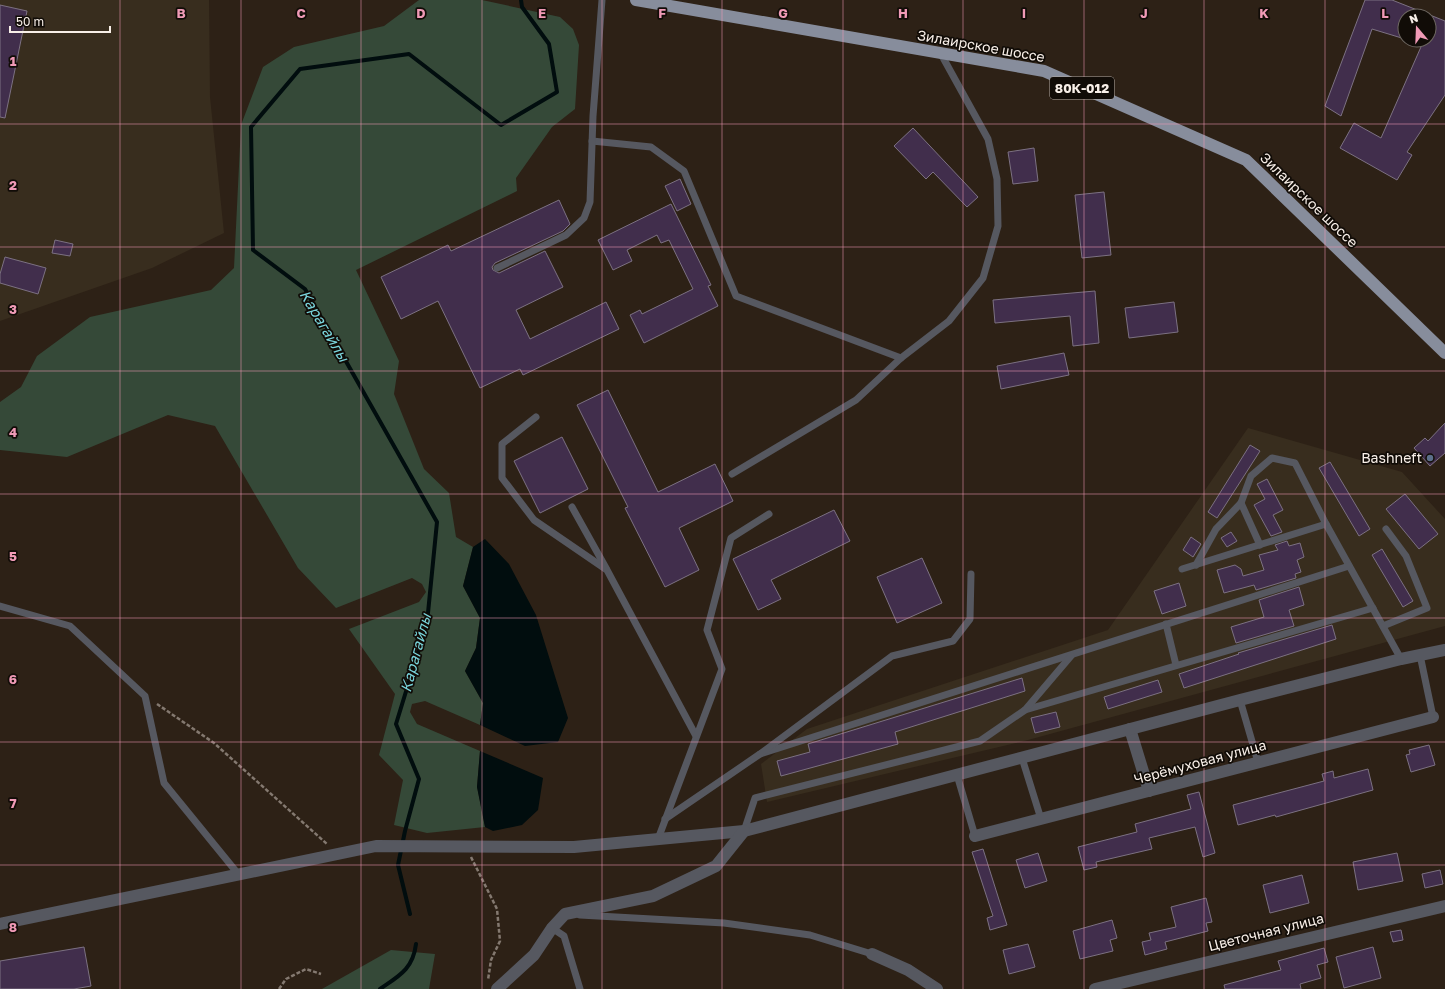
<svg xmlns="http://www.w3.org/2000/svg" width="1445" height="989" font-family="'Golos Text',sans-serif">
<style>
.commercial{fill:#382d1e}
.green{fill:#354938}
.water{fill:#010d0e}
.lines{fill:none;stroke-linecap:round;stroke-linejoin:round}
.stream{stroke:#010d0e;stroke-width:4}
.building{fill:#412e4c;stroke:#7c7182}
.path{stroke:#847970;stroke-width:2.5;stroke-dasharray:4 2;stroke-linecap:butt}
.lane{stroke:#565860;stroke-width:7}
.street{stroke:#565860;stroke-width:12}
.primary{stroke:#878d9c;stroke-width:12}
.grid{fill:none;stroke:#f09ab6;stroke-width:1;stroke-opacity:0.55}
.service-dot{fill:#5c6f8a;stroke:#110c07;stroke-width:1.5}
.labels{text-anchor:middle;stroke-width:3.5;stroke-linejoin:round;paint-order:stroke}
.shield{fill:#110c07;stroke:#b3aba4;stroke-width:1}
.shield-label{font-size:13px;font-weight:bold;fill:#f8efe8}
.street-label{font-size:14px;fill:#f8efe8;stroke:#110c07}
.poi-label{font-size:14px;fill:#f8efe8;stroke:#110c07;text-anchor:end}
.water-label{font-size:15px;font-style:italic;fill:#7ad5dc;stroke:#110c07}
.grid-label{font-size:13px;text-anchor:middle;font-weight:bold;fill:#f09ab6;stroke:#110c07;stroke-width:3.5;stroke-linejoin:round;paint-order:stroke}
</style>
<rect width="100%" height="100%" fill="#2d2116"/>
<!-- commercial -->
<g class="commercial">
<path d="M0 0H209L210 97 224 233 152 268 0 321Z"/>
<path d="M1248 428 1402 472 1445 519V626L1028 740 767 802 761 764 807 729 1108 630Z"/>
</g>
<!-- green -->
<g class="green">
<path d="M419 0H482L560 17 573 29 579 45 575 109 552 127 516 178 517 191 356 270 399 361 394 394 424 469 449 493 456 537 473 547 463 586 480 618 476 648 465 671 483 703 480 725 425 701 412 704 410 712 417 724 480 751 477 787 485 827 427 833 394 825 403 780 379 755 395 694 349 629 419 602 426 592 422 584 412 578 336 608 298 568 215 426 168 415 67 457 0 450V402L21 387 37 356 90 317 211 290 234 268 241 125 263 67 294 47 384 26Z"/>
<path d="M391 950 435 954 429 989H322Z"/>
</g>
<!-- water -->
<g class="water">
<path d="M485 539 509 564 536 615 568 718 558 742 525 746 480 725 483 703 465 671 476 648 480 618 463 586 473 547Z"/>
<path d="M480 751 543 778 538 810 522 825 493 831 485 827 477 787Z"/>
</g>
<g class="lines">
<!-- stream -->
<g class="stream">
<path d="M410 914 398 865 405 831 419 779 396 724 427 623 437 522 305 289 253 250 251 127 300 69 409 54 501 125 557 92 549 44 522 7 521 0"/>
<path d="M380 989C399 976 413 969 416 944"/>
</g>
</g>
<!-- building -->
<g class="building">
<path d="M1365 0H1392L1445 21V95L1407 152 1412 155 1397 180 1340 148 1354 123 1381 138 1424 40H1429V16H1405V39L1372 29 1341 116 1325 106Z"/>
<path d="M0 5 27 11 5 118 0 117Z"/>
<path d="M913 128 978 197 967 207 933 172 926 179 894 146Z"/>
<path d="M1034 148 1038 181 1013 184 1008 152Z"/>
<path d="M680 179 691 204 677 211 665 186Z"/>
<path d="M1104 192 1111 255 1082 258 1075 195Z"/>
<path d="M559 200 570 224 563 231 495 263 492 267 493 270 499 273 545 251 563 287 516 310 530 339 606 302 619 329 523 375 520 369 480 388 438 301 401 319 381 277 448 245 451 251Z"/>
<path d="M671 204 711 285 708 286 718 306 644 343 630 315 640 310 642 314 693 289 669 240 661 243 657 235 627 250 632 261 613 270 598 240Z"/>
<path d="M55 240 73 244 70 256 52 253Z"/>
<path d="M5 257 46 268 38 294 0 283V274Z"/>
<path d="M1095 291 1099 343 1073 346 1070 316 995 323 993 300Z"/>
<path d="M1174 302 1178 332 1129 338 1125 308Z"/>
<path d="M1064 353 1069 375 1001 389 997 366Z"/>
<path d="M608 390 658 492 715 464 733 501 679 528 699 570 665 587 625 508 628 507 577 405Z"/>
<path d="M1445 423V453L1430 466 1414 448 1425 438 1428 441Z"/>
<path d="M562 437 588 489 540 513 514 461Z"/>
<path d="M1250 445 1260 451 1217 518 1208 512Z"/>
<path d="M1330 462 1370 529 1359 536 1319 468Z"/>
<path d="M1267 479 1283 510 1273 515 1282 532 1271 536 1254 505 1265 499 1257 484Z"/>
<path d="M1405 494 1438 534 1419 549 1386 509Z"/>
<path d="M834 510 850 541 771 580 781 599 758 610 733 559Z"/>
<path d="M1231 532 1237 541 1227 547 1221 538Z"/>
<path d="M1191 537 1201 544 1193 557 1183 550Z"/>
<path d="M1287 541 1289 546 1300 543 1304 557 1297 560 1301 572 1295 574 1296 578 1256 590 1254 585 1224 593 1217 570 1235 565 1241 569 1243 576 1264 570 1259 555 1278 550 1275 545Z"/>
<path d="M1382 549 1413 601 1403 607 1372 555Z"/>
<path d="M922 558 942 603 897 623 877 577Z"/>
<path d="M1179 583 1186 606 1162 614 1154 591Z"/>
<path d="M1299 587 1304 605 1289 610 1294 626 1236 643 1231 627 1264 617 1259 600Z"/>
<path d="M1332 625 1336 639 1184 688 1179 674 1239 654 1238 653Z"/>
<path d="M1022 678 1025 691 895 732 898 744 781 776 777 761 810 752 808 744Z"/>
<path d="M1158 680 1162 692 1108 709 1104 697Z"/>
<path d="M1056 712 1060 727 1035 733 1031 718Z"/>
<path d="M1429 745 1435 765 1411 772 1406 755 1410 754 1409 750Z"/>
<path d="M1368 769 1373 790 1276 817 1275 815 1238 825 1233 805 1324 781 1322 774 1333 771 1334 778Z"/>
<path d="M1199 792 1215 853 1203 857 1195 827 1149 838 1152 849 1096 862 1097 867 1084 870 1078 847 1137 832 1135 824 1191 809 1187 795Z"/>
<path d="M983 849 1007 925 990 930 987 918 993 916 972 852Z"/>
<path d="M1038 853 1047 881 1025 888 1016 860Z"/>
<path d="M1397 853 1403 881 1358 890 1353 862Z"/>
<path d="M1440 870 1443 884 1425 888 1422 874Z"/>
<path d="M1302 875 1309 903 1270 913 1263 885Z"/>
<path d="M1206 898 1212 922 1206 923 1208 931 1165 942 1167 949 1145 955 1142 942 1151 940 1149 933 1176 927 1171 907Z"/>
<path d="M1112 920 1117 938 1110 940 1113 951 1080 959 1073 931Z"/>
<path d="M1401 930 1403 940 1393 942 1390 932Z"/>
<path d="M1028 944 1035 967 1009 974 1003 950Z"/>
<path d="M84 947 91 986 74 989H0V961Z"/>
<path d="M1373 947 1381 978 1344 988 1336 957Z"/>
<path d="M1324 948 1328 962 1317 965 1321 978 1300 984 1301 989H1225L1224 985 1281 970 1278 961Z"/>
</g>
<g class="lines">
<!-- path -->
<g class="path">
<path d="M157 704 214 743 327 844"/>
<path d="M471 857 497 909 500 941 491 960 488 980"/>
<path d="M279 989 286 979 306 969 321 974"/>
</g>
<!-- lane -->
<g class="lane">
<path d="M592 141 651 147 684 171 736 296 901 358"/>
<path d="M497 268 566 235 584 218 590 202 593 116 602 0"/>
<path d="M536 417 502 444V478L534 520 607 570 696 736"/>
<path d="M732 474 856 400 901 358 949 321 983 278 998 226 997 179 988 139 941 54"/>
<path d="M1241 503 1260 545"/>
<path d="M572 507 606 568"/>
<path d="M1196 565 1216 529 1241 503 1251 476 1272 458 1295 463 1326 524"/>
<path d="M1182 569 1326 524 1401 659"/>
<path d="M0 606 70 626 145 696 164 783 239 875"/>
<path d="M1166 624 1176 665"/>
<path d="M1383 626 1427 608 1406 556 1386 529"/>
<path d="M1420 655 1433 717"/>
<path d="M1240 700 1258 762"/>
<path d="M1025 710 1373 608"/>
<path d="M760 754 1349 566"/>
<path d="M1022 758 1041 819"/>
<path d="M957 775 975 836"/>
<path d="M665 819 760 754 892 656 953 641 970 619 971 574"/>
<path d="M744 831 755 798 980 741 1025 710 1071 656"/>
<path d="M658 839 722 669 707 630 731 538 769 514"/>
<path d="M580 915 724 923 810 935 872 954"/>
<path d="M552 928 564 936 580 989"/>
</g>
<!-- street -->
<g class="street">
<path d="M1130 729 1149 791"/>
<path d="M975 836 1433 717"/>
<path d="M0 924 376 846 574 847 744 831 1240 700 1401 659 1445 650"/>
<path d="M872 954 908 970 937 989"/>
<path d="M497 989 534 955 552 928 565 914 653 896 716 866 744 831"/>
<path d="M1095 989 1445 906"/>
</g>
<!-- primary -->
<path class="primary" d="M636 0 1044 71 1246 160 1445 353"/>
</g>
<!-- grid -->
<path class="grid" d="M120 0V989M241 0V989M361 0V989M482 0V989M602 0V989M722 0V989M843 0V989M963 0V989M1084 0V989M1204 0V989M1325 0V989M0 124H1445M0 247H1445M0 371H1445M0 494H1445M0 618H1445M0 742H1445M0 865H1445"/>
<!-- markers -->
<circle class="service-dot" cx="1430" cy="458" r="4"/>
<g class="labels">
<!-- shield labels -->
<rect class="shield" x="1050" y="77" width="64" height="22" rx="3"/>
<g class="shield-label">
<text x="1082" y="93">80К-012</text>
</g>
<!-- street labels -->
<g class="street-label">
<text transform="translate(981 46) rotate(10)" y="5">Зилаирское шоссе</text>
<text transform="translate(1309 200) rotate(44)" y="5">Зилаирское шоссе</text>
<text transform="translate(1200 762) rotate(-15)" y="5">Черёмуховая улица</text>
<text transform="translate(1266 932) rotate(-14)" y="5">Цветочная улица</text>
</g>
<!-- poi labels -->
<g class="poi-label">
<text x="1422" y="463">Bashneft</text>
</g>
<!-- water labels -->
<g class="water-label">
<text transform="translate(324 326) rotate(59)" y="5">Карагайлы</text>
<text transform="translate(416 653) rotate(-75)" y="5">Карагайлы</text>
</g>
</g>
<g class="grid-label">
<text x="181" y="18">B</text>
<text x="301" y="18">C</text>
<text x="421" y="18">D</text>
<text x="542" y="18">E</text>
<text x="662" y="18">F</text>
<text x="783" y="18">G</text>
<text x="903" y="18">H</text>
<text x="1024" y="18">I</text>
<text x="1144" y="18">J</text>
<text x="1264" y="18">K</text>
<text x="1385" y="18">L</text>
<text x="13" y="66">1</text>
<text x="13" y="190">2</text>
<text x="13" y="314">3</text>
<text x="13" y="437">4</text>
<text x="13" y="561">5</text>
<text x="13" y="684">6</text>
<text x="13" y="808">7</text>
<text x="13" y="932">8</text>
</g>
<!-- north arrow -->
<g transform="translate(1417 28) rotate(341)"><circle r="19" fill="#110c07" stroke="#6d6761"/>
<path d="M0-3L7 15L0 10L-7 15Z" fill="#f09ab6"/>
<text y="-6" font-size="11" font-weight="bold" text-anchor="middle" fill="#f8efe8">N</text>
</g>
<!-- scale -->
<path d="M10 26v6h100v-6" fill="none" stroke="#f8efe8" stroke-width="2"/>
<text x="16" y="26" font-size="12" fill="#f8efe8" stroke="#110c07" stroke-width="3" paint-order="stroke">50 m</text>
</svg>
